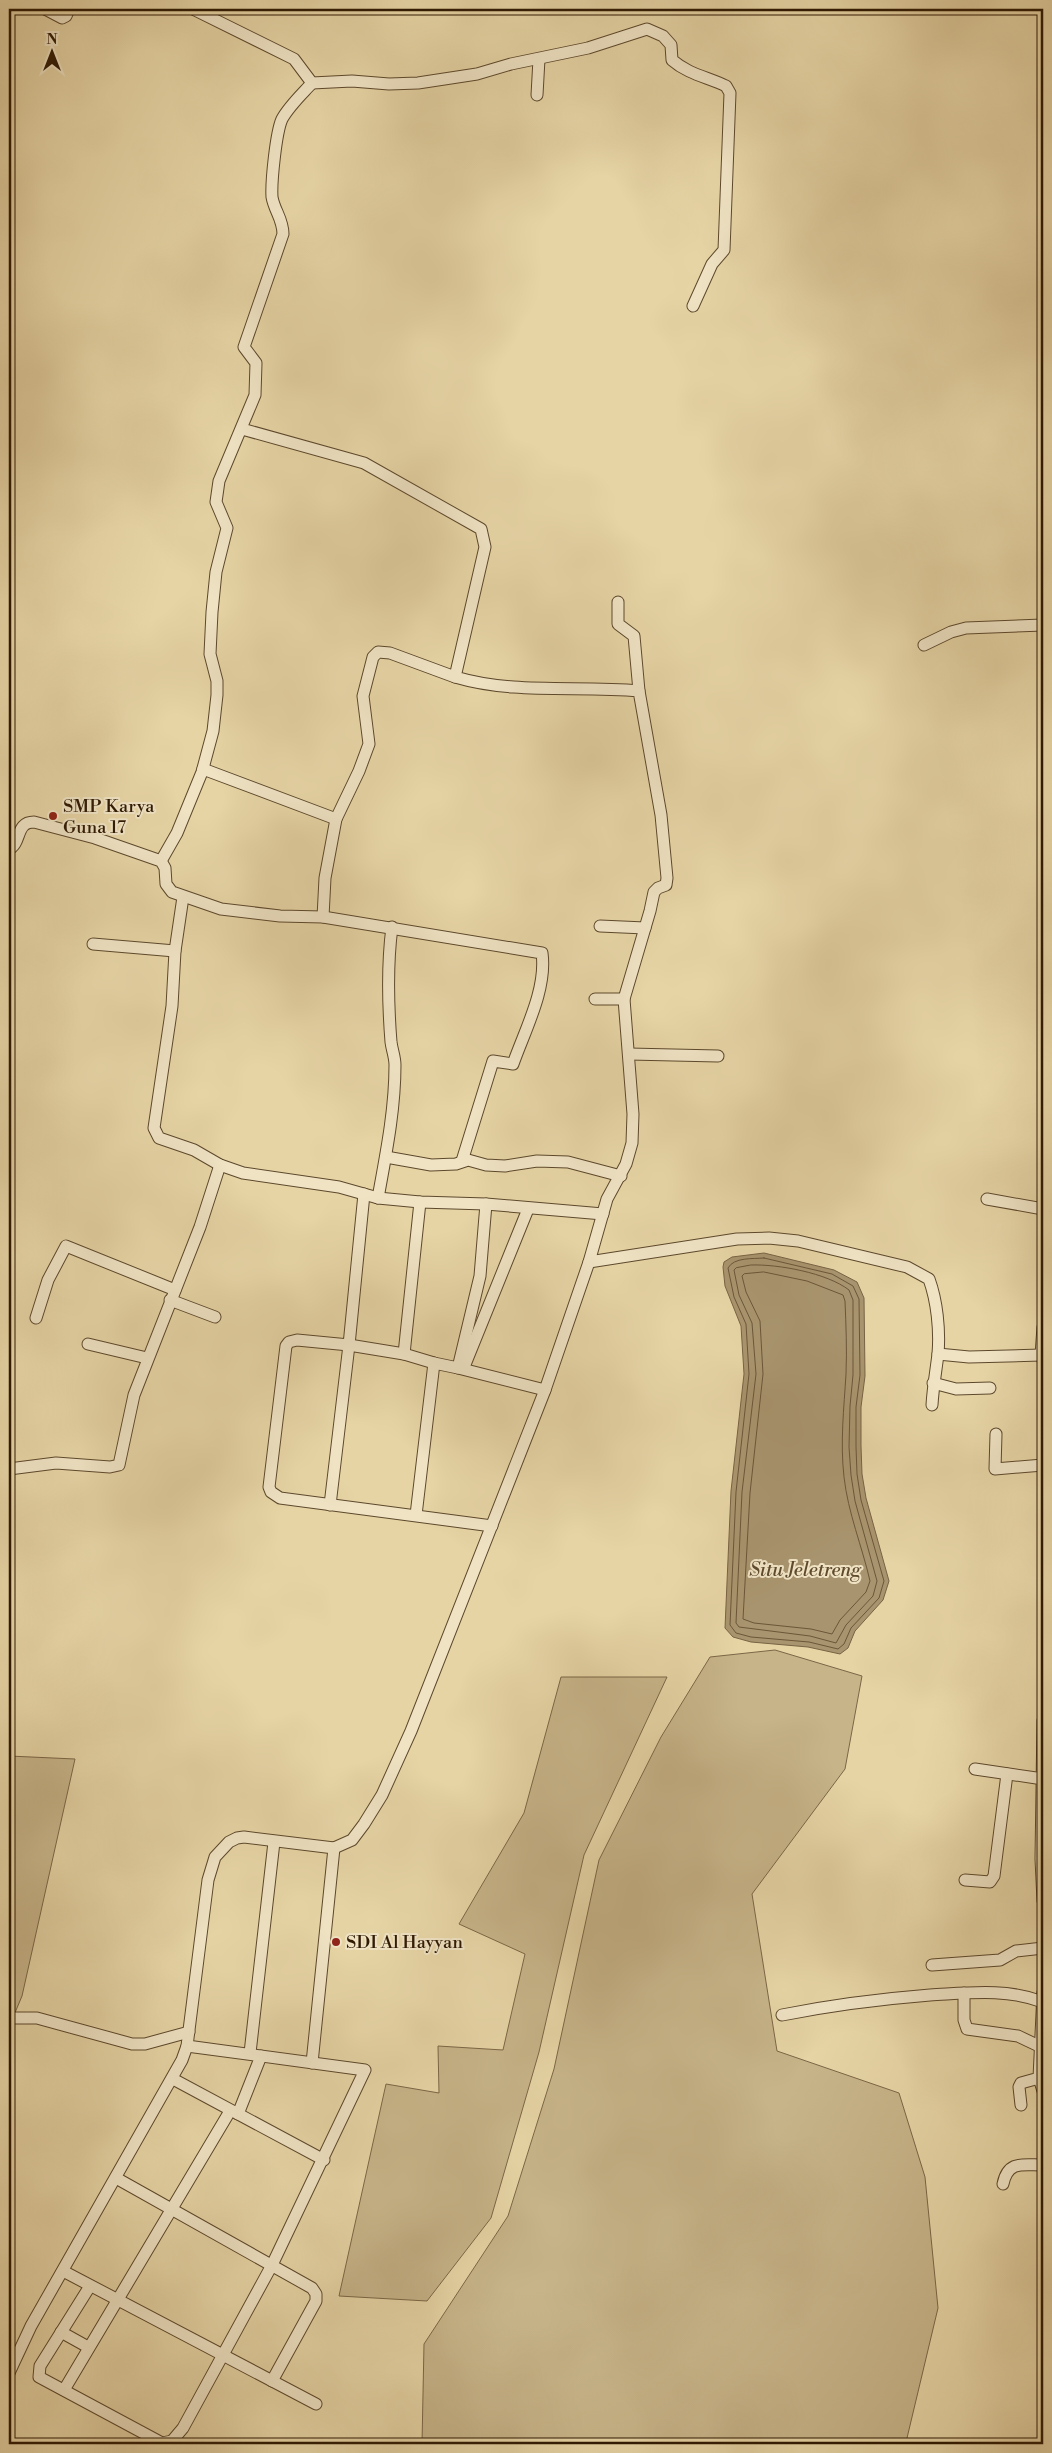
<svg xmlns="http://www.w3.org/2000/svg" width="1052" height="2453" font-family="'Libre Bodoni',serif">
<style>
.green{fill:#c7b489;stroke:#7b6646}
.water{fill:#a8946e;stroke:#786343}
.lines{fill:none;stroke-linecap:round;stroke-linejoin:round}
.shore{stroke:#6c5638;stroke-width:1}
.minor-casing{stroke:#5d482c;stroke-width:13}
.minor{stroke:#efe3c4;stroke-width:11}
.poi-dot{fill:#8f2418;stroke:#efe3c4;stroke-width:2}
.labels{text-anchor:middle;stroke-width:4;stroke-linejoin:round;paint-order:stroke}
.poi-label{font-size:18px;fill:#2f1903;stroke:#efe3c4;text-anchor:start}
.water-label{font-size:19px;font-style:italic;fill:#5f4a2e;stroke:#efe3c4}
</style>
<rect width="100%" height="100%" fill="#e6d4a5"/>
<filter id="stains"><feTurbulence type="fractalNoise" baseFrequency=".004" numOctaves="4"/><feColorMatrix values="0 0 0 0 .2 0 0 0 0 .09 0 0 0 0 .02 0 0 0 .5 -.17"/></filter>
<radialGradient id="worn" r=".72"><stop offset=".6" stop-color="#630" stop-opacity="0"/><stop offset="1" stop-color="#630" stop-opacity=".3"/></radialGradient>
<!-- green -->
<g class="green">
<path d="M775 1650 862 1676 845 1769 752 1894 777 2051 899 2093 925 2177 938 2308 907 2438 910 2444H422L424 2344 508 2216 554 2069 599 1860 661 1737 710 1657Z"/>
<path d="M561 1677H667L584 1855 539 2052 491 2218 427 2301 339 2296 386 2084 439 2093 438 2046 503 2050 525 1954 459 1924 524 1813Z"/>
<path d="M9 1756 75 1759 22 1996 9 2027Z"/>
</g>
<!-- water -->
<path class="water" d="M764 1253 834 1270 857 1282 864 1298 865 1376 861 1407V1446L862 1474 866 1498 889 1581 883 1600 855 1631 848 1648 840 1654 808 1647 751 1642 733 1637 725 1628 731 1491 744 1374 741 1326 725 1286 723 1267 724 1262 732 1257Z"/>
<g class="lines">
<!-- shore -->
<g class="shore">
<path d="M764 1258 832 1274 853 1286 859 1299 860 1375 856 1407V1447L857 1474 861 1500 884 1581 879 1598 851 1628 844 1644 838 1649 809 1642 751 1637 736 1633 730 1625 736 1492 749 1374 746 1324 734 1297 728 1268C734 1257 753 1259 764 1258Z"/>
<path d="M751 1265C778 1264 827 1273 849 1290L853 1300V1375L850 1406 849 1447 851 1475 855 1501 877 1581 873 1596 846 1625 836 1643 810 1636 739 1627 736 1623 742 1492 756 1374 752 1323 739 1295 734 1270 736 1268Z"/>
<path d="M764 1272 807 1281 843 1295 845 1301C846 1325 847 1350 846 1374 844 1408 840 1442 844 1477 848 1513 862 1546 870 1581L866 1592 840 1620 832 1634 811 1629 754 1623 743 1619 750 1493 763 1374 760 1321 746 1292 742 1276 744 1274Z"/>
</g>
<defs>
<g id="minor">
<path d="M45 9 62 18 66 16 69 9"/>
<path d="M193 9 294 59 312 83 352 81 389 84 418 83 477 74 511 64 588 48 647 29 663 36 671 45 672 60C688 74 707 77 726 86L730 93 724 250 712 264 693 306"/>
<path d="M537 95 539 59"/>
<path d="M242 429 364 463 481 529 485 547 455 677C516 695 578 685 639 691L661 815 667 878 666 885 658 888 654 892 650 911 624 999"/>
<path d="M618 602V624L634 636 639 691"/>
<path d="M924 645 951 632 966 628 1043 625"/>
<path d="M203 769 336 819"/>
<path d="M9 849C22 843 15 822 34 822L95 838 161 861 165 868 166 884 172 892 221 909 280 916 323 917 542 953C547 989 525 1030 513 1064L493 1061 462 1161"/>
<path d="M161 861 177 833 202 772 213 731 217 695V681L210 654 212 612 216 572 227 528 216 502 219 481 255 395 256 363 244 347 283 234C283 219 274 210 272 197 271 182 276 132 282 119 289 106 302 94 312 83"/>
<path d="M183 897 175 951 172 1006 154 1128 159 1138 194 1150 220 1165 243 1173 339 1187 378 1198 420 1202 486 1204 603 1214"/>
<path d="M323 917 325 878 336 819 359 771 369 744 363 696 373 657 378 652 390 653 455 677"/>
<path d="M600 926 645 928"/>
<path d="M93 944 175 951"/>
<path d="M595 999H624L633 1114 632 1143 626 1164 607 1199 589 1262 737 1239 769 1238 798 1241 907 1267 929 1279C937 1301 940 1330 938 1354 936 1371 933 1387 932 1405"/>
<path d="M629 1054 718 1056"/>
<path d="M386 1157 431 1165 456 1164 468 1160 486 1165 505 1166 537 1161 568 1162 621 1176"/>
<path d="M364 1194 349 1345 297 1340 289 1342 286 1346 269 1487 271 1492 280 1498 492 1526"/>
<path d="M378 1198C386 1154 395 1110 395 1065 395 1057 392 1050 391 1042 388 1004 387 965 392 927"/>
<path d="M987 1199 1043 1209"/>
<path d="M170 1300 215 1317"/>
<path d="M36 1318 48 1280 66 1246 175 1290"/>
<path d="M1043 1327 1041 1355 1043 1360"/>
<path d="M88 1344 147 1358"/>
<path d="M404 1354 420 1202"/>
<path d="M938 1354 969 1357 1041 1355"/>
<path d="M464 1367 528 1209"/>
<path d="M458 1368 545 1390"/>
<path d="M933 1383 956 1389 990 1388"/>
<path d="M996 1434 995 1469 1043 1465"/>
<path d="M9 1469 56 1463 110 1467 119 1465 134 1395 200 1227 220 1165"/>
<path d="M330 1505 349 1345 404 1354 434 1363"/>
<path d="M416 1515 434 1363 458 1368 480 1276 486 1204"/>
<path d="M1043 1720 1041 1859 1043 1901"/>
<path d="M975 1769 1043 1779"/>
<path d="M965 1880 990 1882 994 1876 1007 1774"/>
<path d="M932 1965 1000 1960 1016 1951 1043 1948"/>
<path d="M964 1993V2020L967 2029 1018 2036 1041 2047"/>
<path d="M782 2015C832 2005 880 1999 930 1995 969 1993 1006 1988 1043 2002"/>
<path d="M9 2018H37L132 2044H145L189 2032"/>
<path d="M250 2053 274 1842"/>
<path d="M312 2063 334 1848"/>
<path d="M1039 2078 1043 2091"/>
<path d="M173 2079 324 2160"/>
<path d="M1021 2105 1019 2087 1021 2083 1039 2078 1043 1992"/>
<path d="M238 2114 261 2056"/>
<path d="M116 2178 312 2288 316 2294V2301L272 2381"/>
<path d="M1003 2184C1008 2160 1023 2165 1043 2165"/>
<path d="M63 2271 316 2404"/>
<path d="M90 2286 40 2366 39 2377 162 2443 172 2441 183 2428 272 2265 365 2070 187 2046"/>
<path d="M61 2332 88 2347"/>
<path d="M9 2373 31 2326 182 2060 187 2046 208 1880 215 1857 229 1842 237 1838 244 1837 334 1848 352 1840 364 1824 382 1795 411 1731 545 1390 589 1262"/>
<path d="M64 2390 230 2111"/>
</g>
</defs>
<!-- minor casing -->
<use href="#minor" class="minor-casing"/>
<!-- minor -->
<use href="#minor" class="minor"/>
</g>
<!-- markers -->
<g class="poi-dot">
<circle cx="53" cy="816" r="5"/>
<circle cx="336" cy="1942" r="5"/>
</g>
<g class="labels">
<!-- poi labels -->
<g class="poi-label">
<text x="63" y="812">SMP Karya<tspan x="63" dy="21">Guna 17</tspan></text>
<text x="346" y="1948">SDI Al Hayyan</text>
</g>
<!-- water labels -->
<g class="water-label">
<text x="805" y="1576">Situ Jeletreng</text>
</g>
</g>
<!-- margin -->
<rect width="1052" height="2453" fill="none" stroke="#e6d4a5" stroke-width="30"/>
<rect x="10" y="10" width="1032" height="2433" fill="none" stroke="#2f1903" stroke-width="2.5"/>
<rect x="15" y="15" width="1022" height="2423" fill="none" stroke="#2f1903"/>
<!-- north arrow -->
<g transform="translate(52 52)" stroke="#efe3c4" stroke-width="4" paint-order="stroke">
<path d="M0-4L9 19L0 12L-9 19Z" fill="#2f1903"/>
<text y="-8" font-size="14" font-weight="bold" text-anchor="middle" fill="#2f1903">N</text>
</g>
<rect width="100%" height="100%" filter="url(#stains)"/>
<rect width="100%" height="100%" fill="url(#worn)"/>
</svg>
